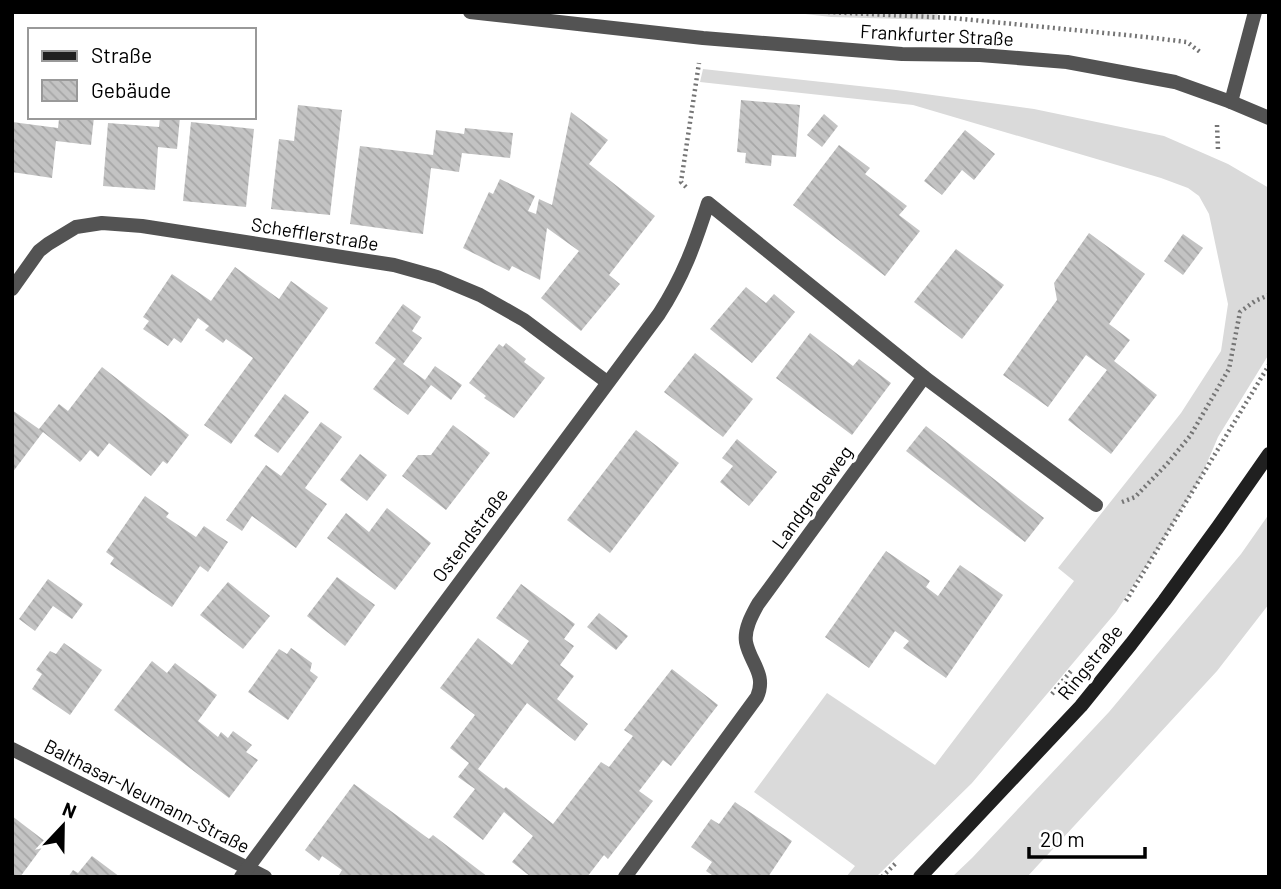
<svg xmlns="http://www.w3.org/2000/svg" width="1281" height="889" font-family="Barlow,sans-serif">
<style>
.grass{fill:#dadada}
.building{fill:url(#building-back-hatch)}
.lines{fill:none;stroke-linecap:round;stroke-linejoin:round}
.path{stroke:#757575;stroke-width:4.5;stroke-dasharray:2 3.5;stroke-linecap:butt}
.service{stroke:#535353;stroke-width:14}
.minor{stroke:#535353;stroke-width:14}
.tertiary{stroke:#535353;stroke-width:14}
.secondary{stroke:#202020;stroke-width:14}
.labels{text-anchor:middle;stroke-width:7;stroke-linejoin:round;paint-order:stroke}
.street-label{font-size:19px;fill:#000;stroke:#fff}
</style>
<defs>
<pattern id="building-back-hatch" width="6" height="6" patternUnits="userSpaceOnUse" patternTransform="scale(1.75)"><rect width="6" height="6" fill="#c3c3c3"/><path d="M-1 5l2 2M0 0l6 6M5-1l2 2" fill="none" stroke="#a6a6a6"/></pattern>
</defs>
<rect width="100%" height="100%" fill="#fff"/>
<!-- grass -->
<g class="grass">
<path d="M788 12H938L937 20 831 17Z"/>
<path d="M703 69 896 90 1034 109 1164 136 1228 164 1269 188V354L1218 437 1201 477 1158 548 1116 612 972 783 876 877H846L855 866 754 792 827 693 935 765 1074 581 1058 568 1181 413 1221 351 1228 304 1209 214 1199 196 1188 188 1161 178 913 105 700 82Z"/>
<path d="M1269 514V604L1217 671 1027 877H952L972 858 1109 712 1241 554Z"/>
</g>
<!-- building -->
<g class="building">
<path d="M741 100 800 105 796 157 772 155 771 166 745 163 746 153 737 152Z"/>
<path d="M298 105 342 110 330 215 271 209 279 139 294 141Z"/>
<path d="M571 112 608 140 589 164 655 216 609 275 620 284 581 331 541 298 579 251 547 228 540 280 512 266 509 271 463 248 489 192 493 194 500 179 535 196 528 211 536 214 539 199 552 205Z"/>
<path d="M824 114 838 126 822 147 807 135Z"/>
<path d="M65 117H94L91 145 56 141 52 178 12 172V122L58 128 59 119 65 120Z"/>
<path d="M160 117H180L177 149 158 147 155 190 103 186 108 123 159 127Z"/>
<path d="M191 122 254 129 246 207 183 201Z"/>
<path d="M465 128 513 133 510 158 462 153 459 172 431 168 423 234 350 224 360 146 433 155 436 130 464 134Z"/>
<path d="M965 130 995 154 974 180 962 170 942 195 924 181Z"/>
<path d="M839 145 870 168 865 174 907 206 899 215 920 231 885 276 793 205Z"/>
<path d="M1089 233 1145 274 1109 324 1130 340 1114 361 1157 395 1111 454 1068 420 1107 370 1086 355 1048 407 1003 375 1057 300 1054 283Z"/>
<path d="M1183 234 1203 248 1183 275 1164 261Z"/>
<path d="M956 249 1004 285 962 339 914 302Z"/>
<path d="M235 267 279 299 291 281 328 308 231 444 204 425 253 358 226 339 223 343 205 330 209 326 198 318 181 343 174 338 168 346 143 329 149 321 143 317 172 274 211 301Z"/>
<path d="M746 287 766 303 774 294 795 312 752 363 710 329Z"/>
<path d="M403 304 421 317 412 331 422 338 403 364 425 380 435 366 462 385 451 400 431 385 408 415 373 389 396 359 375 343Z"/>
<path d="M810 333 853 366 859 359 891 383 852 435 776 378Z"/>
<path d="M506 343 526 359 524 362 545 378 514 418 484 398 486 396 469 383 499 344 503 347Z"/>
<path d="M695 353 753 399 723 437 664 392Z"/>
<path d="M102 367 189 435 167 464 163 461 151 476 109 443 98 457 90 450 80 462 43 432 12 473V410L39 429 59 404 68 411Z"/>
<path d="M285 394 309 412 278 453 254 436Z"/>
<path d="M321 422 342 437 305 488 327 504 296 548 252 516 242 531 226 520 266 465 281 476Z"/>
<path d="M453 425 490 453 446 510 402 476 418 455H431Z"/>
<path d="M926 426 1044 518 1025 542 906 451Z"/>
<path d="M636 430 679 463 610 553 567 520Z"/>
<path d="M737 439 777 472 749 506 720 482 733 466 722 458Z"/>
<path d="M360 454 387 475 367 501 340 480Z"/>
<path d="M145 496 169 513 166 517 196 537 204 526 228 542 208 572 200 566 172 607 110 564 114 558 106 552Z"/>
<path d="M387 508 431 543 395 590 327 538 346 513 369 532Z"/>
<path d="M886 551 930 581 926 587 938 596 960 565 1003 595 946 678 903 648 909 641 895 631 869 668 825 637Z"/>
<path d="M337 577 375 605 345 646 307 616Z"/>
<path d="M48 579 83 604 72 619 53 606 35 631 19 619Z"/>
<path d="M228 582 270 616 243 649 200 615Z"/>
<path d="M521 584 575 624 564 639 574 646 560 665 574 676 557 699 588 724 575 741 527 703 478 769 504 789 506 787 553 824 601 762 609 767 633 736 624 730 672 669 718 705 671 766 663 760 639 791 653 801 608 859 604 855 587 877 584 875 582 877H531L512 862 533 836 504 812 483 840 453 817 475 789 458 777 469 763 450 748 475 715 440 688 478 638 512 665 529 641 496 618Z"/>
<path d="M599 613 628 636 616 650 587 627Z"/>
<path d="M64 643 102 670 70 715 32 689 42 674 36 670 50 651 56 654Z"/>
<path d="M291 648 312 663 310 671 318 677 288 720 248 692 279 649 287 654Z"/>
<path d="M152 661 167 673 175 663 217 695 198 721 218 737 221 732 228 738 233 731 252 745 246 752 258 760 229 798 114 710Z"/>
<path d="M354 784 429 839 433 835 488 877H338L342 870 322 856 319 861 305 850Z"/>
<path d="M735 802 792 841 768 877H715L706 871 712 862 691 847 711 819 719 824Z"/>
<path d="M12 816 46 842 20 877H12Z"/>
<path d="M92 856 120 877H68L73 870 78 873Z"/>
</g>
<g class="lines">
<!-- path -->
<g class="path">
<path d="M828 12 952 18 1146 37 1187 42 1200 52"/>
<path d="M1217 125 1218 149"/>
<path d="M686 187 681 182 699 63"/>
<path d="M1122 502 1135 497 1167 464 1190 436 1229 369 1240 312 1255 301 1269 295"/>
<path d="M1126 601 1269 365"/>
<path d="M1052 694 1071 671"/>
<path d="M882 877 897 862"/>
</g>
<!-- service -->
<path class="service" d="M924 377 1096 505"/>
<!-- minor -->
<g class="minor">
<path d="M1231 102 1255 12"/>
<path d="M12 289 39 251 48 244 76 227 102 223 142 226 394 265 437 277 480 295 524 320 607 382"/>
<path d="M12 749 265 877"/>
<path d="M241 877 659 314C683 277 695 244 708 203L924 377 758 604C752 615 744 629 746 642 750 663 767 674 757 697L625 877"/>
</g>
<!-- tertiary -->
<path class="tertiary" d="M470 12 703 38 902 54 980 55 1067 62 1175 82 1231 102 1269 118"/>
<!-- secondary -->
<path class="secondary" d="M920 877 1081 706 1131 644 1164 601 1218 527 1269 454"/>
</g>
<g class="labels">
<!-- street labels -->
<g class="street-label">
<text transform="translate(937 35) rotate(3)" y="7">Frankfurter Straße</text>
<text transform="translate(315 234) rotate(9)" y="7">Schefflerstraße</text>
<text transform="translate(812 497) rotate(-54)" y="7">Landgrebeweg</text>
<text transform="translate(470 535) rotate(-53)" y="7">Ostendstraße</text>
<text transform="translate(1090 662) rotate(-51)" y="7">Ringstraße</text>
<text transform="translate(147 796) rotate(27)" y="7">Balthasar-Neumann-Straße</text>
</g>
</g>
<!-- border -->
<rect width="1281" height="889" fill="none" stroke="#000000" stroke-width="28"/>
<!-- legend -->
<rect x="28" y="28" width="228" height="91" fill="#ffffff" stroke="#999999" stroke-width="2"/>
<rect x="42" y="51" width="35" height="10" fill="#202020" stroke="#999999" stroke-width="2"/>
<text x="91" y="63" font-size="21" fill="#000000">Straße</text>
<rect x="42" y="80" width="35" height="21" fill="url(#building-back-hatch)" stroke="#999999" stroke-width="2"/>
<text x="91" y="98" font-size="21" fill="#000000">Gebäude</text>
<!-- north arrow -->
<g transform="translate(63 826) rotate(22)" stroke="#ffffff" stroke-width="5" paint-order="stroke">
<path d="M0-5L12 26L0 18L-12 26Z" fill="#000000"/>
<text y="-10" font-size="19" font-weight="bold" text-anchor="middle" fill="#000000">N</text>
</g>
<!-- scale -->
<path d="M1029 847v10h116v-10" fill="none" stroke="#000000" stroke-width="3.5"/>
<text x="1040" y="847" font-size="21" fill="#000000" stroke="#ffffff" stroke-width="5" paint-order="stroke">20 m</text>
</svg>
